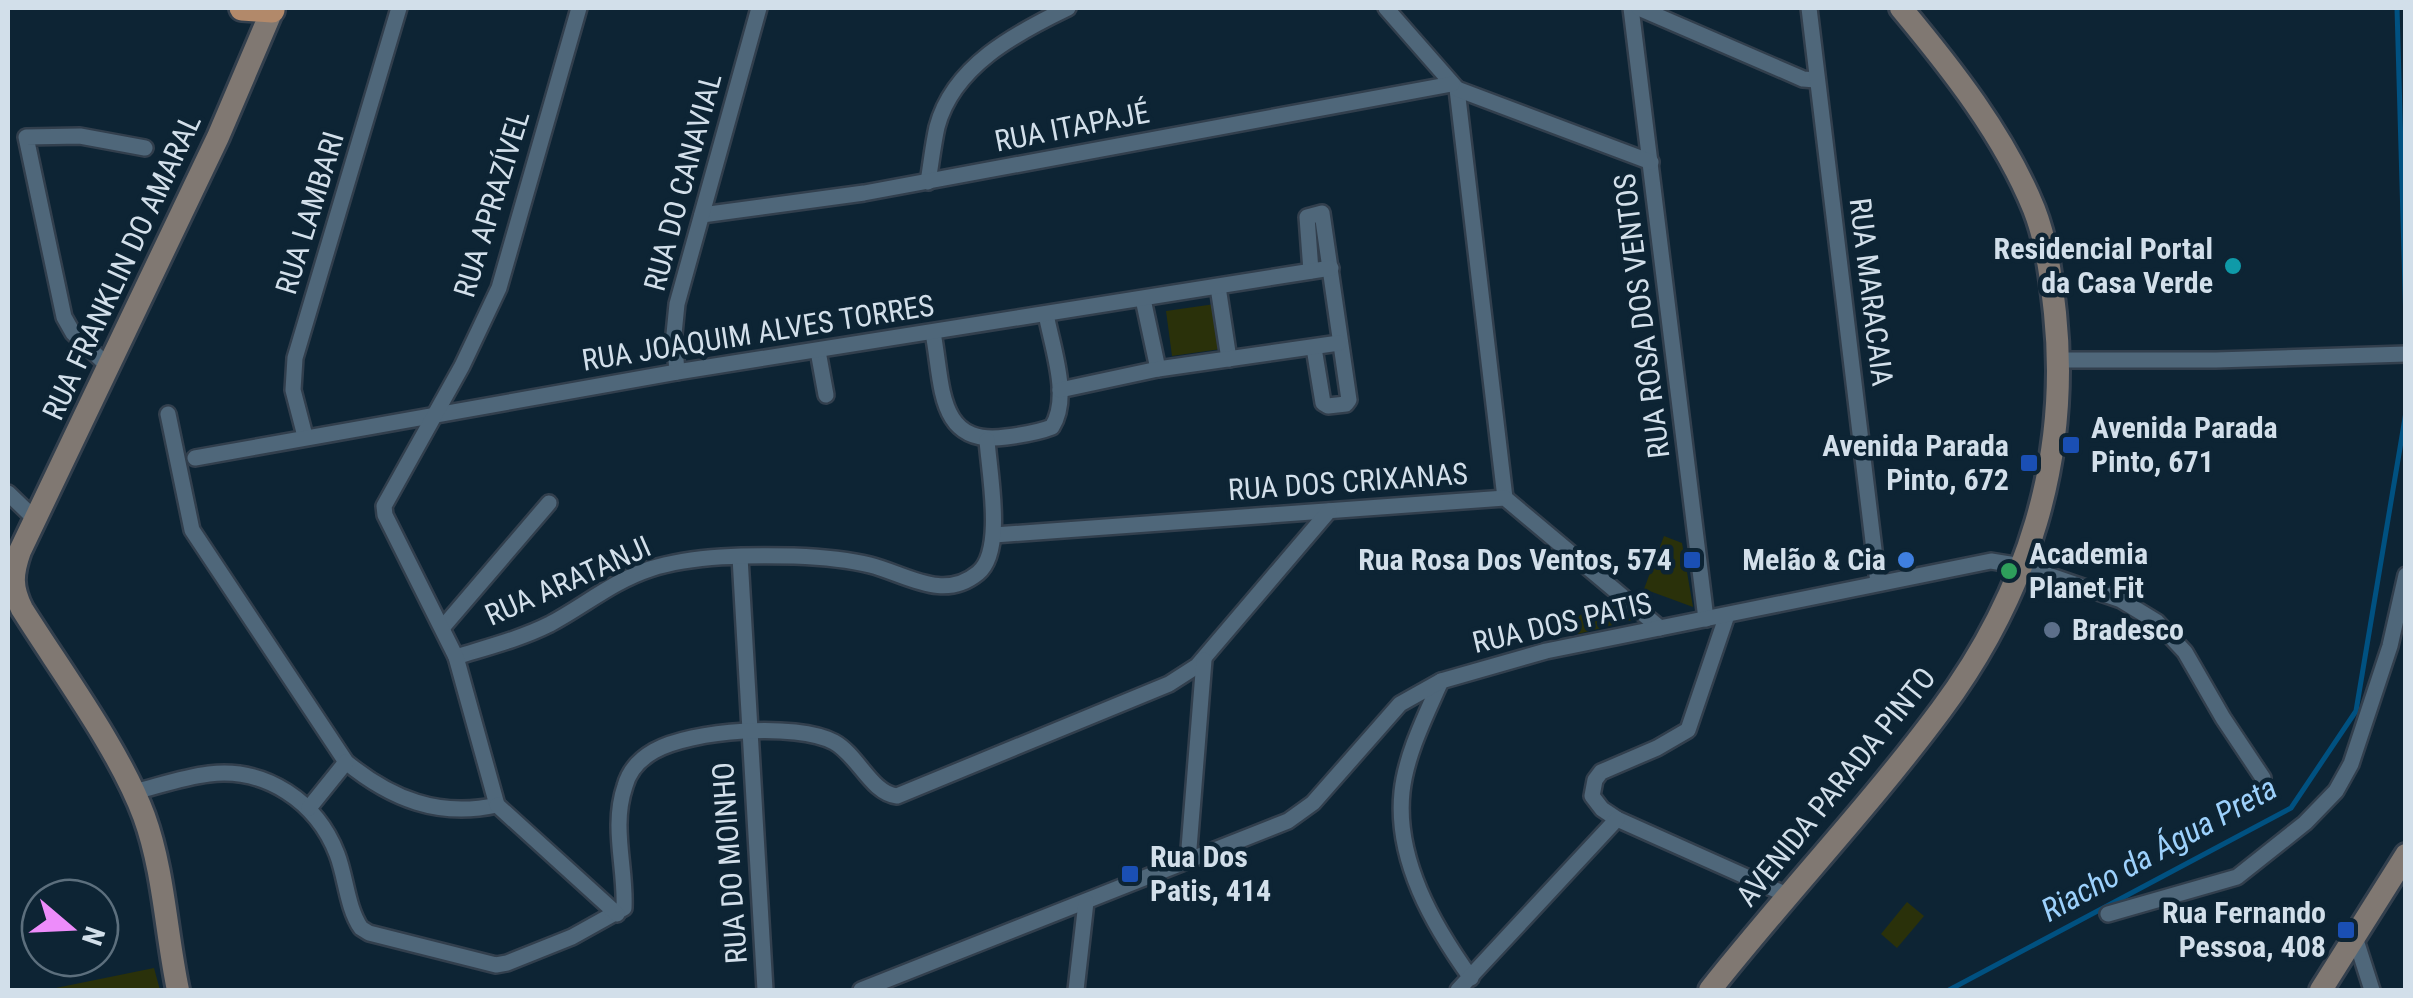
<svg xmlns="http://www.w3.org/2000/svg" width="2413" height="998" font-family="'Roboto Condensed',sans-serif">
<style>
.green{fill:#2a310a}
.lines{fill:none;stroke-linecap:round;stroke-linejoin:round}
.stream{stroke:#005181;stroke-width:5}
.street-casing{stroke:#323f4d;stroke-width:20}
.secondary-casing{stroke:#323f4d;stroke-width:28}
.primary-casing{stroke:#323f4d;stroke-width:30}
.street{stroke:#4f677a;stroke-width:15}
.secondary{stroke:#807872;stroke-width:22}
.primary{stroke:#b2896a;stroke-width:25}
.culture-dot{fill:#0f9aa8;stroke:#0d2434;stroke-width:4}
.transit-dot{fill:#1a4fb4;stroke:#0d2434;stroke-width:4}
.shop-dot{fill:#3f7fe0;stroke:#0d2434;stroke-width:4}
.leisure-dot{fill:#2e9e5b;stroke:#0d2434;stroke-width:4}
.service-dot{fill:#5c6f8a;stroke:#0d2434;stroke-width:4}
.labels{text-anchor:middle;stroke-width:9;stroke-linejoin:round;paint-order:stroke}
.street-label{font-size:30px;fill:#d2dfea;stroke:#0d2434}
.poi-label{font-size:30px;font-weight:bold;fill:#d2dfea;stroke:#0d2434;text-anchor:end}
.water-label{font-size:32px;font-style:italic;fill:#9dd1fc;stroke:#0d2434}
</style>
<rect width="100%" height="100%" fill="#0d2434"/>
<!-- green -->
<g class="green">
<path d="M1215 304 1221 349 1172 356 1166 311Z"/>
<path d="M1664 536 1682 543 1693 607 1644 589Z"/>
<path d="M1616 598 1632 620 1578 634 1574 618Z"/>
<path d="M1907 902 1924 916 1897 948 1881 934Z"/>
<path d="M154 968 160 990H46Z"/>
</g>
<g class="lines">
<!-- stream -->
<g class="stream">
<path d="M2397 8 2406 324"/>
<path d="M1949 990 2291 808 2356 711 2406 412"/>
</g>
<defs>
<g id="street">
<path d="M1386 8 1457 89 1505 498"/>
<path d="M1631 8 1706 619"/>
<path d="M1639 8 1803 79 1816 80"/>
<path d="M1809 8 1878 583"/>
<path d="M1457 89 1651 162"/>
<path d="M928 182C931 164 933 145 937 127 953 66 1016 33 1068 8"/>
<path d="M702 215 864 193 1452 84"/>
<path d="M1311 271 1307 217 1322 213 1349 400 1346 404 1328 406 1323 403 1314 348"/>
<path d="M1218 287 1229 359"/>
<path d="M1143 299 1158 369"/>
<path d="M933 333C943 383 936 447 1006 437 1022 435 1037 433 1052 427 1071 397 1052 347 1046 314"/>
<path d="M818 351 826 395"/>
<path d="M2060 360H2216L2406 354"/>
<path d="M108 366 73 333 64 317 26 137 80 136 145 148"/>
<path d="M677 372 674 334 677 304 759 8"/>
<path d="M1060 390 1158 369 1339 343"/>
<path d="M168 414 192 530 346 762C391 799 439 818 497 805"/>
<path d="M305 436 293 390 295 358 399 8"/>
<path d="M195 458 677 372 1331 268"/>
<path d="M8 493 35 519"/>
<path d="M994 535 1505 498 1660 628"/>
<path d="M740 557 765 990"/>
<path d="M1727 615 1688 730 1657 748 1601 772 1595 780 1592 796 1602 809 1617 819 1787 895"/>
<path d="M443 627 549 503"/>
<path d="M456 657C488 647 520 639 550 624 584 606 613 581 650 569 694 555 749 555 794 556 819 557 846 559 870 565 906 574 943 602 978 573 1005 551 989 472 987 440"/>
<path d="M1441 681C1426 715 1406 754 1402 792 1395 860 1433 925 1471 978"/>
<path d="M134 792C158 786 184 777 209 774 266 767 317 802 337 854 346 877 347 908 361 928L369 933 496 965 507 963 572 937 624 908C626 867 611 827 625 786 629 771 640 759 654 751 691 730 796 722 834 742 858 755 871 793 897 796L1169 684 1197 666 1329 511"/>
<path d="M497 805 456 657 385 515 384 506 462 366 499 288 579 8"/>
<path d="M497 805 617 914"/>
<path d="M309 808 346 762"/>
<path d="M1188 861 1204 660"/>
<path d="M2108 914 2237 877 2305 823 2336 791 2351 764 2390 646 2406 575"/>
<path d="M2355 937 2372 990"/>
<path d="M861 990 1288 821 1313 803 1400 704 1441 681 1546 651 1991 561 2022 566 2121 600 2157 622 2185 652 2223 718 2263 778"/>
<path d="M1076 990 1086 902"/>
<path d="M1458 990 1617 819"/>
</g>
<g id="secondary">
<path d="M178 990C166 933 164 871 144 816 119 749 61 671 22 609 11 587 12 574 20 551L218 137 273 8"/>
<path d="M1710 990C1785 895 1869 807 1941 710 2028 593 2070 458 2055 313 2051 278 2047 242 2034 209 2004 135 1951 68 1901 8"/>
<path d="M2321 990 2406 855"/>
</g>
<path id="primary" d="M242 8 272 10"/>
</defs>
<!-- street casing -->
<use href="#street" class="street-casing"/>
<!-- secondary casing -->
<use href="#secondary" class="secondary-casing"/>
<!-- primary casing -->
<use href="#primary" class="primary-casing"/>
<!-- street -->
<use href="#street" class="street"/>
<!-- secondary -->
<use href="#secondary" class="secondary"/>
<!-- primary -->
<use href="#primary" class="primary"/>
</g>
<!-- markers -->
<circle class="culture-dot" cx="2233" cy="266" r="10"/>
<g class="transit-dot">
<rect x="2061" y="435" width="20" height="20" rx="5"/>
<rect x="2019" y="453" width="20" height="20" rx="5"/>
<rect x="1682" y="550" width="20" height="20" rx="5"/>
<rect x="1120" y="864" width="20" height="20" rx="5"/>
<rect x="2336" y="920" width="20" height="20" rx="5"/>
</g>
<circle class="shop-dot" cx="1906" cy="560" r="10"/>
<circle class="leisure-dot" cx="2009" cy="571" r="10"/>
<circle class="service-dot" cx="2052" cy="630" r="10"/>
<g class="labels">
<!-- street labels -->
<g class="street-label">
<text transform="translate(1072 127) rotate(-11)" y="10">RUA ITAPAJÉ</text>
<text transform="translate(683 182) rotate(-75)" y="10">RUA DO CANAVIAL</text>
<text transform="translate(492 204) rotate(-73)" y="10">RUA APRAZÍVEL</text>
<text transform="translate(310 213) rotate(-73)" y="10">RUA LAMBARI</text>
<text transform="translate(122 267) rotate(-65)" y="10">RUA FRANKLIN DO AMARAL</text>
<text transform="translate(1871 292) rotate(83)" y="10">RUA MARACAIA</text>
<text transform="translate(1642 316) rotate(-97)" y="10">RUA ROSA DOS VENTOS</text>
<text transform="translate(758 333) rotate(-9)" y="10">RUA JOAQUIM ALVES TORRES</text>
<text transform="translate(1348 482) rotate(-4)" y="10">RUA DOS CRIXANAS</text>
<text transform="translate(568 581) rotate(-24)" y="10">RUA ARATANJI</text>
<text transform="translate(1562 623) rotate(-13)" y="10">RUA DOS PATIS</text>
<text transform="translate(1836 787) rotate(-51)" y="10">AVENIDA PARADA PINTO</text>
<text transform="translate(730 863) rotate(-94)" y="10">RUA DO MOINHO</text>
</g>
<!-- poi labels -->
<g class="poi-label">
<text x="2213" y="259">Residencial Portal<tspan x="2213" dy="34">da Casa Verde</tspan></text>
<text x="2091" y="438" text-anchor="start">Avenida Parada<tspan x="2091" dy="34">Pinto, 671</tspan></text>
<text x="2009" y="456">Avenida Parada<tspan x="2009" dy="34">Pinto, 672</tspan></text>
<text x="2029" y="564" text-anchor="start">Academia<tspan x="2029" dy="34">Planet Fit</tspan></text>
<text x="1672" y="570">Rua Rosa Dos Ventos, 574</text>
<text x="1886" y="570">Melão &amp; Cia</text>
<text x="2072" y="640" text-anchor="start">Bradesco</text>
<text x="1150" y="867" text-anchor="start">Rua Dos<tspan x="1150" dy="34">Patis, 414</tspan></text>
<text x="2326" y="923">Rua Fernando<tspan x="2326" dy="34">Pessoa, 408</tspan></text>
</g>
<!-- water labels -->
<g class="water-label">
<text transform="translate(2159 849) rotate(-29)" y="11">Riacho da Água Preta</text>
</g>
</g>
<!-- border -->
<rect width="2413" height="998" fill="none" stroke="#d2dfea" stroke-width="20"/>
<!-- north arrow -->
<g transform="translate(70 928) rotate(109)"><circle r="48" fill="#0d2434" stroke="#5c6f7d" stroke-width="2.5"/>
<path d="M0-8L18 38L0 25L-18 38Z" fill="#ed8cfa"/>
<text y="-15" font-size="28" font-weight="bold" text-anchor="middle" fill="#d2dfea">N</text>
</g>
</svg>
